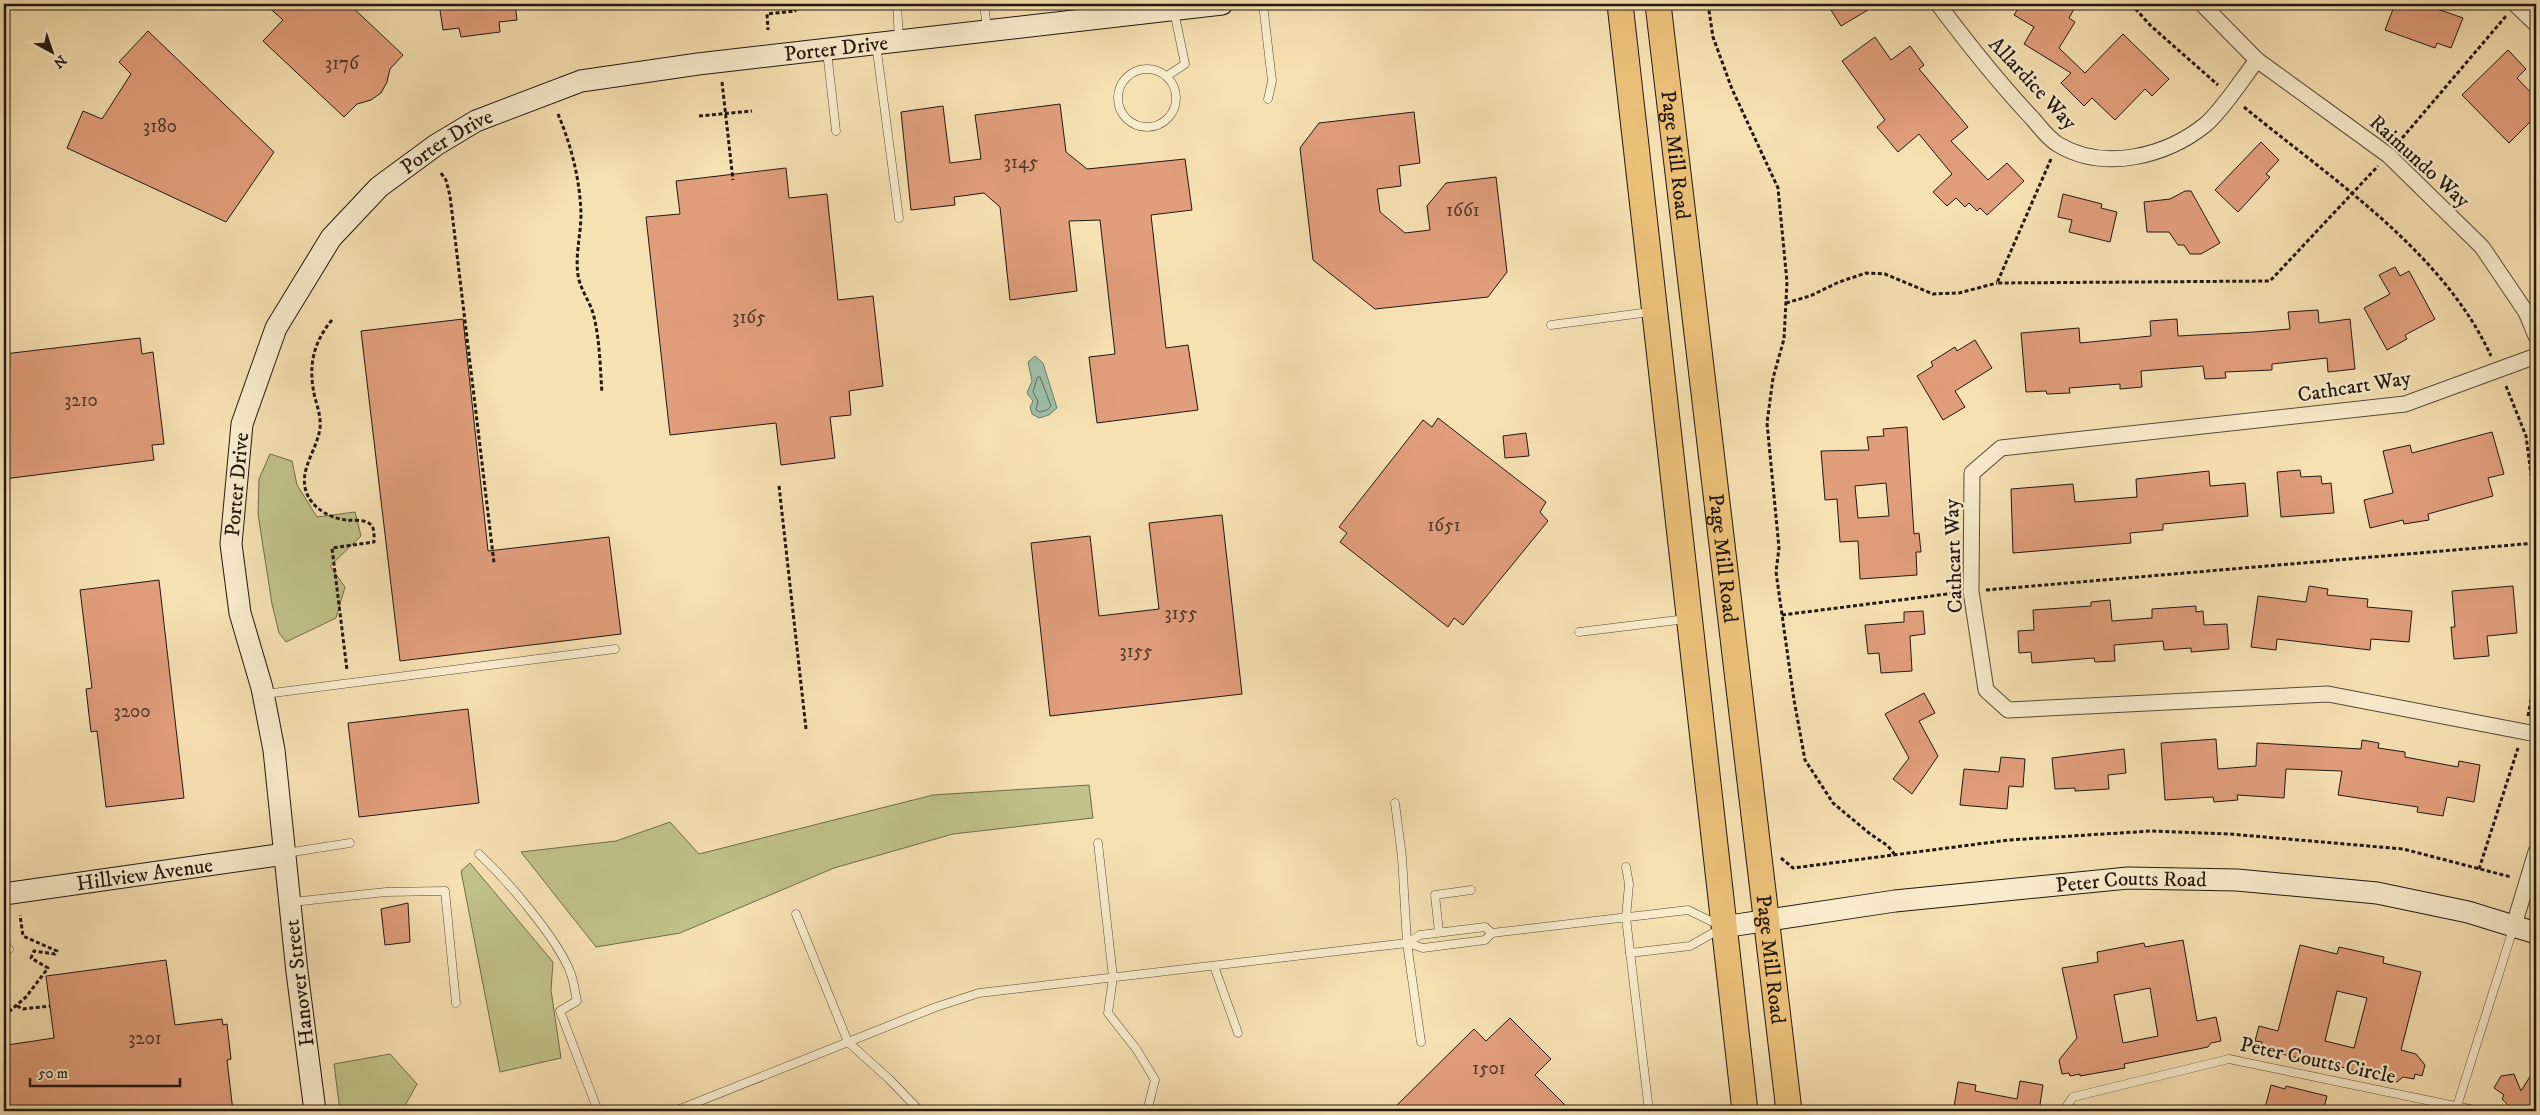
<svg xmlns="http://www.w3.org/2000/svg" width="2540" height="1115" font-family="'IM FELL DW Pica',serif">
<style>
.green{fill:#c0c289;stroke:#706d4c}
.water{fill:#9dbea7;stroke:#6b7c6a}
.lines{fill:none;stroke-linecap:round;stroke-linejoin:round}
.shore{stroke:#5f6b5b;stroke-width:1}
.building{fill:#e19e7c;stroke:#21180f;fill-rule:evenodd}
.lane-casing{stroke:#564a38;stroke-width:9}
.street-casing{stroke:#564a38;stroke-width:17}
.secondary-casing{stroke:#21180f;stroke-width:23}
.primary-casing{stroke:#21180f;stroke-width:27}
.path{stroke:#21180f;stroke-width:3;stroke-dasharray:4 2.5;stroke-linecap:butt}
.lane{stroke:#f9eccd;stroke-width:8}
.street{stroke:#f9eccd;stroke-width:15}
.secondary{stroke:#f9eccd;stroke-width:21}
.primary{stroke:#ebc079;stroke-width:25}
.labels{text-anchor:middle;stroke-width:4.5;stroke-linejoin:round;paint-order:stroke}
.number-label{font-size:19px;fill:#513a2a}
.street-label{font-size:21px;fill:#21180f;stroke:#f9eccd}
</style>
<rect width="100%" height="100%" fill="#f6e1b2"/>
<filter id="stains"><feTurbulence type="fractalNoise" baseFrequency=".004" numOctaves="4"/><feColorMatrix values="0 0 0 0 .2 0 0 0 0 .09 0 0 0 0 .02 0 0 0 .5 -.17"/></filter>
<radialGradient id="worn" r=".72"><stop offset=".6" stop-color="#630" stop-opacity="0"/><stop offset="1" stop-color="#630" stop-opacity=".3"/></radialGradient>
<!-- green -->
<g class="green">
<path d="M270 454 292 461 297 485 317 517 355 512 361 536 330 566 345 587 336 618 286 642 279 633 272 604 258 514 259 479Z"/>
<path d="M1089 785 1093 818 953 834 834 868 680 933 596 947 521 852 616 841 670 822 699 854 933 795Z"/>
<path d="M470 863 553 962 551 990 561 1058 500 1072 461 871Z"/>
<path d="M390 1054 417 1084 402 1111H340L334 1064Z"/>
</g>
<!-- water -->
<path class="water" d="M1035 356 1043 363 1057 408 1049 415 1039 418 1032 414 1030 407 1033 401 1027 393 1032 381 1028 362Z"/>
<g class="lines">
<!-- shore -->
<path class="shore" d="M1040 377 1051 406 1047 410 1040 412 1036 410 1038 401 1033 392 1037 378Z"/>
</g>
<!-- building -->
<g class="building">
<path d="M265 4H349L403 55 390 69 387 82 381 93 371 100 357 104 344 117 263 41 283 20Z"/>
<path d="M439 4H515L517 20 499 22 500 32 461 37 459 28 443 30Z"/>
<path d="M1827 4H1878L1841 26Z"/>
<path d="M2021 4H2065L2074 9 2069 18 2075 22 2059 48 2085 73 2123 34 2169 79 2152 96 2145 89 2115 120 2092 98 2084 106 2061 83 2071 73 2024 44 2034 27 2014 15Z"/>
<path d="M2395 4H2423L2463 18 2451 48 2437 43 2435 48 2385 30Z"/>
<path d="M148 31 274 152 226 222 67 148 83 111 102 119 131 74 119 62Z"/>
<path d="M1875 37 1891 60 1910 46 1924 65 1919 69 1968 127 1951 141 1988 180 2007 163 2024 181 1987 215 1980 208 1977 211 1969 203 1965 207 1956 198 1947 206 1933 192 1952 174 1919 134 1898 152 1877 127 1885 120 1842 61Z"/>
<path d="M2508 50 2526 69 2517 78 2536 98V116L2509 143 2462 95Z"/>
<path d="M1060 104 1066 152 1087 169 1185 159 1192 210 1151 215 1166 348 1188 345 1198 410 1097 423 1089 357 1115 354 1100 220 1069 221 1077 291 1010 300 1000 207 984 193 954 197 955 205 911 210 901 112 943 106 950 163 981 159 975 115Z"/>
<path d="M1414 112 1420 163 1399 166 1401 186 1377 189 1380 212 1405 233 1430 230 1427 206 1446 183 1496 177 1507 272 1488 297 1375 309 1313 260 1300 148 1319 123Z"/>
<path d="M2261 142 2279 160 2266 174 2270 177 2238 212 2215 190Z"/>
<path d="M786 168 789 198 827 194 838 300 873 296 883 386 849 391 851 415 830 417 835 458 781 465 776 423 670 435 646 217 680 214 676 181Z"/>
<path d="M2185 191H2191L2220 243 2201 254H2190L2184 245H2178L2169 232H2147L2144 202 2170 199Z"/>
<path d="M2063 194 2102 204 2101 208 2117 212 2110 242 2069 232 2072 220 2058 217Z"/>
<path d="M2395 267 2400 276 2409 271 2435 319 2405 335 2407 339 2387 350 2364 308 2390 294 2379 275Z"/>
<path d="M2318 310 2319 323 2350 319 2355 369 2328 372 2327 358 2272 364V370L2225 372 2226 378 2205 379 2203 366 2141 371 2142 387 2120 389V384L2069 388 2070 393 2047 394 2046 391 2026 392 2021 333 2079 328 2080 343 2151 336 2150 321 2177 319 2178 336 2254 332 2290 329 2288 312Z"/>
<path d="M463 319 488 551 609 537 621 634 400 661 361 331Z"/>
<path d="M140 338 142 354 153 352 164 444 152 445 154 460 4 479V354Z"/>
<path d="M1975 340 1992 368 1955 391 1965 407 1943 420 1917 376 1933 366 1931 362 1955 347 1957 351Z"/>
<path d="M1438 418 1546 502 1540 512 1548 521 1463 625 1454 618 1448 627 1340 542 1347 533 1339 527 1423 420 1432 427Z"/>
<path d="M1907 427 1914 534 1919 533 1921 552H1916L1917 575 1860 579 1858 541 1840 542 1837 499 1825 500 1821 451 1869 450 1867 437 1884 436 1883 429ZM1886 483 1889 516 1858 518 1855 486Z"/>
<path d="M2492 432 2504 474 2488 478 2493 496 2428 514 2429 520 2404 524 2403 520 2370 528 2364 500 2393 493 2383 451 2410 445 2412 453Z"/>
<path d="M1526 433 1529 456 1505 458 1503 436Z"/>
<path d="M2300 470 2301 477 2321 476 2322 484 2331 483 2334 513 2281 517 2277 472Z"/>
<path d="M2209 471 2210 486 2245 483 2248 516 2163 524V530L2130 533 2131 543 2013 553 2011 489 2073 484 2075 502 2137 497 2136 479Z"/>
<path d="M1222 515 1242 694 1050 716 1031 543 1090 536 1099 616 1159 609 1149 523Z"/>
<path d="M159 580 184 798 106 807 97 731 91 732 86 689 92 688 80 590Z"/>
<path d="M2309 586 2328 589 2327 595 2368 599 2367 607 2412 611 2409 642 2371 639 2370 650 2277 639 2276 650 2251 647 2258 596 2306 602Z"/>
<path d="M2513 586 2517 633 2487 636 2489 656 2454 659 2451 627H2455L2452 591Z"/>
<path d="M2110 600 2112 621 2152 618V609L2196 606V612L2203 611 2204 625 2227 624 2229 649 2191 652V648L2164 650 2163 641 2114 645 2115 661 2095 662 2094 658 2032 663 2031 652 2019 653 2018 631 2034 630 2033 610 2091 606V602Z"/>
<path d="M1923 611 1925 634 1910 636 1912 671 1881 673 1879 653 1868 654 1865 625 1904 622V612Z"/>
<path d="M1924 693 1935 713 1919 721 1938 756 1912 794 1893 779 1909 758 1885 714Z"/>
<path d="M468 709 479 803 359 817 348 723Z"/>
<path d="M2216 739 2218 769 2256 766 2257 743 2361 749 2362 740 2379 743 2378 748 2405 752V757L2458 767 2459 761 2480 765 2474 802 2447 797 2443 816 2417 812 2418 807 2338 795 2342 771 2286 769 2284 798 2237 795 2238 800 2214 802 2213 797 2165 800 2161 743Z"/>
<path d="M2124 749 2126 773 2108 775 2109 789 2075 791V788L2055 789 2052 758Z"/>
<path d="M2001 757 2025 759 2023 787 2009 786 2007 809 1960 805 1964 769 1999 772Z"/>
<path d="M408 903 410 942 385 945 381 909Z"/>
<path d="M2183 940 2197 1021 2216 1017 2221 1041 2211 1043 2208 1047 2124 1064 2125 1068 2080 1076V1074L2070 1076 2069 1073 2062 1074 2059 1060 2077 1038 2062 968 2098 962 2097 952 2144 943 2145 947ZM2150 988 2158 1036 2123 1043 2114 995Z"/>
<path d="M2300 945 2337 954 2339 947 2384 957 2383 963 2421 972 2401 1050 2416 1054 2425 1065 2422 1076 2415 1074 2414 1079 2403 1077 2397 1082 2315 1060V1062L2273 1052 2262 1047V1042L2255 1041 2259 1026 2278 1031ZM2337 991 2367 998 2354 1048 2325 1041Z"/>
<path d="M166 960 175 1025 222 1019 223 1025 227 1024 231 1059 227 1060 233 1111H4V1050H8L7 1045 54 1038 46 976Z"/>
<path d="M1510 1018 1551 1059 1535 1075 1571 1111H1391L1474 1029 1486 1041Z"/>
<path d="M2536 1067V1111H2509L2511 1108 2502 1099 2504 1095 2494 1088 2501 1076 2514 1074 2521 1091Z"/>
<path d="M2020 1081 2043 1085 2039 1111H1959L1960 1108 1954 1107 1958 1082 1976 1085 1975 1091 2017 1099Z"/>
<path d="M2271 1085 2285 1089 2286 1086 2327 1096 2323 1111H2281L2265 1108Z"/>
</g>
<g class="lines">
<defs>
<g id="lane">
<path d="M897 4 899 39"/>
<path d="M984 4 987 29"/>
<path d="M1263 4 1272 81 1268 99"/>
<path d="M876 44 899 218"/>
<path d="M827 51 836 131"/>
<circle cx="1147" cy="98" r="29"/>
<path d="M1167 76 1185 64 1174 11"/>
<path d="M1551 325 1650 312"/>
<path d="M1579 632 1686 619"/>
<path d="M265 694 615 649"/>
<path d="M1395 803 1402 857 1407 943 1421 1042"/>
<path d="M1098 843 1113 977 1108 1013 1137 1050 1155 1080 1148 1107"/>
<path d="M286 853 350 843"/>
<path d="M479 854C507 880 558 939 571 974 574 983 575 992 577 1001L560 1011 598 1111"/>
<path d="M1626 867 1629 884 1626 918 1649 1111"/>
<path d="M292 902 386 892 445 891 456 1003"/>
<path d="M796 914 848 1042 889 1079 920 1111"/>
<path d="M1439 932 1435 895 1471 890"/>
<path d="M1407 943 1420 935 1485 927 1492 933"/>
<path d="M4 950 9 949"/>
<path d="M1630 953 1690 946 1720 929"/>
<path d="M1214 966 1238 1033"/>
<path d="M2457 1106 2514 926"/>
<path d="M675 1111 936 1007 979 993 1407 943 1423 948 1485 940 1492 933 1688 910 1719 925"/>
<path d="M2063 1111 2073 1097 2229 1059 2479 1111"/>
</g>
<g id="street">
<path d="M1938 4C1968 44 1998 82 2032 118 2040 127 2049 140 2059 145 2105 172 2166 156 2205 125 2222 111 2243 78 2257 60"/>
<path d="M2202 4 2257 60 2388 155 2482 247 2526 312 2536 336"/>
<path d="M2515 4 2536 24"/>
<path d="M2536 356 2405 404 2001 448 1972 473 1971 591 1986 690 2008 710 2328 694 2536 734"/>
<path d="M2514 925 2536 852"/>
</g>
<g id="secondary">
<path id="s1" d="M4 894 285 854"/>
<path id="s2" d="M1723 927 1895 901 2128 878 2237 880 2377 893 2468 912 2536 933"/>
<path id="s3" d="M315 1111 297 972 274 750 262 688 240 613 231 544 242 424 276 328 331 238 379 187 436 145 476 121 581 81 698 64 1222 4"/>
</g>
<g id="primary">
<path d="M1620 4 1745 1111"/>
<path id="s4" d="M1658 4 1789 1111"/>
</g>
</defs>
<!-- lane casing -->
<use href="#lane" class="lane-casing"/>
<!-- street casing -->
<use href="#street" class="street-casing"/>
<!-- secondary casing -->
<use href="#secondary" class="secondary-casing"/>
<!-- primary casing -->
<use href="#primary" class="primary-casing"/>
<!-- path -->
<g class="path">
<path d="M757 4 758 8 796 4 795 11 767 14 768 30"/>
<path d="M1708 4 1713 37 1732 89 1778 188 1787 282 1784 339 1773 378 1767 423 1779 548 1776 572 1794 700 1805 760 1833 803 1869 833 1888 846 1895 855"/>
<path d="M2131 4 2151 26 2218 85"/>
<path d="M722 82 733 180"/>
<path d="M2244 107C2330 178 2443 251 2491 356"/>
<path d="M558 114C571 145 580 179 581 214 581 234 575 255 578 275 580 289 589 300 593 313 600 339 600 367 602 393"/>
<path d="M699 116 752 111"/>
<path d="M2398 143 2506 16"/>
<path d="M2051 159 1997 283 2270 281 2378 166"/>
<path d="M441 173 446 180 450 196 494 563"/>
<path d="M1786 303 1810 296 1839 282 1866 273 1885 274 1933 294 1959 293 1997 283"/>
<path d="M332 320C312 344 308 368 315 398 318 408 321 418 320 428 317 452 295 473 309 498 317 511 333 519 347 520 354 521 364 519 370 524 375 527 374 537 374 542L332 548 347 670"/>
<path d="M2506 386 2526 436 2536 512"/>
<path d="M779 486 806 729"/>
<path d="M1986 590 2536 543"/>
<path d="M1782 615 1955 593"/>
<path d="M2528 716 2536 675"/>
<path d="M1781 858 1793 868 2009 840 2151 831 2230 834 2403 849 2511 877"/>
<path d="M2479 869 2518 748"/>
<path d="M17 1006 23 1009 50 1006"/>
<path d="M4 1016 26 997 48 968 31 958 34 951 55 954 57 951 23 936 20 915"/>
</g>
<!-- lane -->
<use href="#lane" class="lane"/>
<!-- street -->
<use href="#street" class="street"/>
<!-- secondary -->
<use href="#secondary" class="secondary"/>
<!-- primary -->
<use href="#primary" class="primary"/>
</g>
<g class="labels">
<!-- number labels -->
<g class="number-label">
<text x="342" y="69">3176</text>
<text x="160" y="132">3180</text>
<text x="1021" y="168">3145</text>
<text x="1463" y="216">1661</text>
<text x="749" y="323">3165</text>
<text x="81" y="406">3210</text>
<text x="1444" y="531">1651</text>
<text x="1181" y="619">3155</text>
<text x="1136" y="657">3155</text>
<text x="132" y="717">3200</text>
<text x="145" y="1044">3201</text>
<text x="1489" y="1074">1501</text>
</g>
<!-- street labels -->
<g class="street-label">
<text dy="7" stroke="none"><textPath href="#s3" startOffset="1459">Porter Drive</textPath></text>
<text transform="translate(2033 83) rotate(47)" y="7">Allardice Way</text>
<text dy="7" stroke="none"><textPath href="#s3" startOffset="1054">Porter Drive</textPath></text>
<text dy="7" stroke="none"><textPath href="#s4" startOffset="152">Page Mill Road</textPath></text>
<text transform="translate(2420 161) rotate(42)" y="7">Raimundo Way</text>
<text transform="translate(2354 386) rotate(-9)" y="7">Cathcart Way</text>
<text dy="7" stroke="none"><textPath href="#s3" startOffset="634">Porter Drive</textPath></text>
<text transform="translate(1953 556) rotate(-92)" y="7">Cathcart Way</text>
<text dy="7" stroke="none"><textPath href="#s4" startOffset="558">Page Mill Road</textPath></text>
<text dy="7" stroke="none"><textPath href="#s1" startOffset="142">Hillview Avenue</textPath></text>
<text dy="7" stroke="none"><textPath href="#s2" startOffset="411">Peter Coutts Road</textPath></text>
<text dy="7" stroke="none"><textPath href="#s4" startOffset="962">Page Mill Road</textPath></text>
<text transform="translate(299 983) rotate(-97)" y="7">Hanover Street</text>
<text transform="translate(2318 1060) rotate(12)" y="7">Peter Coutts Circle</text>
</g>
</g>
<!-- margin -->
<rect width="2540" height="1115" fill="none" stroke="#f6e1b2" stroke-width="20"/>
<rect x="5" y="5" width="2530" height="1105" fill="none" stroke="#21180f" stroke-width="2.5"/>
<rect x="10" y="10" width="2520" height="1095" fill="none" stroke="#21180f"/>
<!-- north arrow -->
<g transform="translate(52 52) rotate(140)" stroke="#f9eccd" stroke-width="4" paint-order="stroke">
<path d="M0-4L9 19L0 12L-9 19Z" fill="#21180f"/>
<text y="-8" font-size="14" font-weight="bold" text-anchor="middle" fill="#21180f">N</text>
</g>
<!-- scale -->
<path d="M30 1078v8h150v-8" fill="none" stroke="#21180f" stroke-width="2.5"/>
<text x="38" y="1078" font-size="15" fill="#21180f" stroke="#f9eccd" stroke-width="4" paint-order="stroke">50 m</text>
<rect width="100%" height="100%" filter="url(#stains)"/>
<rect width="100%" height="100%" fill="url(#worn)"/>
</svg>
